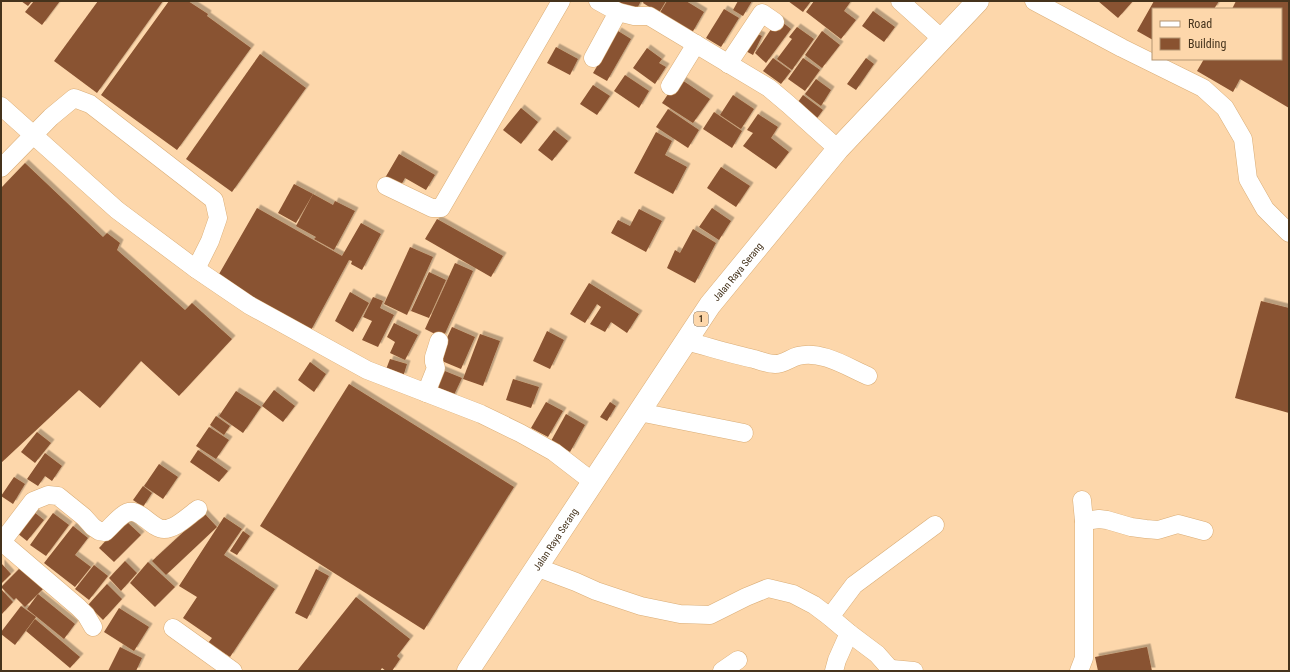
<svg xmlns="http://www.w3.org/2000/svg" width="1290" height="672" font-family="'Roboto Condensed',sans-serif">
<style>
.building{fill:#895230;filter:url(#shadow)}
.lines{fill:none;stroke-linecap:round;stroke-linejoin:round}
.minor-casing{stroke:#daad76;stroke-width:19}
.highway-casing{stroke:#daad76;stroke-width:23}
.minor{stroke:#fff;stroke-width:18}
.highway{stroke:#fff;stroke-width:22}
.labels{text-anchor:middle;stroke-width:4;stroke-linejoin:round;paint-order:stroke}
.shield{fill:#fdd7ab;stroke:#7c6447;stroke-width:1}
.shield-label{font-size:9px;font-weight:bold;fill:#45331c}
.street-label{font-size:10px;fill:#45331c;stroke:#fdd7ab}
</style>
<defs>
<filter id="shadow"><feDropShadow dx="3.5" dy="-3.5" stdDeviation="0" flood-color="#0004"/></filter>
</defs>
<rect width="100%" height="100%" fill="#fdd7ab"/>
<!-- building -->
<g class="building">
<path d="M21 1H32L28 6Z"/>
<path d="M34 1H60L42 25 25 12Z"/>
<path d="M98 1H163L97 93 54 61Z"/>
<path d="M169 1H188L208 14 207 16 251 48 177 150 101 95Z"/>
<path d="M612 1H641L634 14Z"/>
<path d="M644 1H666L659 13 643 3Z"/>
<path d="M667 1H686L704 12 692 33 659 14Z"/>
<path d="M738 1H752L743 16 733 10Z"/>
<path d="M788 1H811L803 12Z"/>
<path d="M814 1H851L844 11 856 20 841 39 806 12Z"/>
<path d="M1098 1H1133L1118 18Z"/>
<path d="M1154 1H1219L1214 9H1153V40L1137 31Z"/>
<path d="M1236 1H1289V108L1240 79 1233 92 1197 71 1204 59H1281V9H1232Z"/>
<path d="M724 9 739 18 721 47 706 38Z"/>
<path d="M873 11 895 27 884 42 862 26Z"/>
<path d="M778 19 791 29 766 63 755 53Z"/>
<path d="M797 27 814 39 792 70 777 59 792 39 789 37Z"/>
<path d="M618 31 631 39 607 81 593 73Z"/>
<path d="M751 31 762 36 753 55 742 49Z"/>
<path d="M822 31 840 45 822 68 805 55Z"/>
<path d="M556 47 578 59 570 75 547 63Z"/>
<path d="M647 48 662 59 659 63 666 67 655 84 633 68Z"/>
<path d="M260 54 306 88 232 192 186 159Z"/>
<path d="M773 58 791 71 781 84 763 71Z"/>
<path d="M803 58 820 70 805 91 788 79Z"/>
<path d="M866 58 874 64 856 90 847 84Z"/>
<path d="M625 75 649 91 639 108 614 91Z"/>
<path d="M679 78 710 99 693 123 662 103Z"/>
<path d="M816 79 831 90 821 106 805 94Z"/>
<path d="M593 85 610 96 597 115 580 104Z"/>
<path d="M733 95 754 109 741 129 720 115Z"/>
<path d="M803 95 823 110 815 121 798 102Z"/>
<path d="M521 108 538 122 521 144 503 130Z"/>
<path d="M668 109 699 130 688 148 656 127Z"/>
<path d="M714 112 742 131 732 148 703 129Z"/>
<path d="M758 114 778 127 771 138 789 152 776 169 743 146 753 133 747 130Z"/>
<path d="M554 130 568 141 552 161 538 150Z"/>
<path d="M656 132 672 141 665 155 687 167 673 194 634 173Z"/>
<path d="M399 154 435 175 426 190 405 178 400 187 385 178Z"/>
<path d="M25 163 103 237 107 233 120 243 117 250 185 310 192 303 232 339 179 396 141 361 100 408 79 390 1 463V188Z"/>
<path d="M721 167 750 186 736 207 707 188Z"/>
<path d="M294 184 313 194 296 223 278 213Z"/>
<path d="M313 194 333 205 335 201 355 211 334 250 314 239 316 237 296 226Z"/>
<path d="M257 208 342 256 361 223 381 234 362 270 351 264 352 261 349 260 310 332 215 281Z"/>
<path d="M712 208 731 221 719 240 699 227Z"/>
<path d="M639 209 662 221 646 252 611 233 618 220 630 226Z"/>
<path d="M437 219 503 256 491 277 425 239Z"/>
<path d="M693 229 716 243 695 283 667 268 675 250 680 253Z"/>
<path d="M410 247 433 257 407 315 384 304Z"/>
<path d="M455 263 473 271 443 338 425 329Z"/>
<path d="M429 272 446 280 429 318 411 311Z"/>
<path d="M589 283 639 314 627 333 611 322 605 332 590 324 601 307 597 304 585 323 570 314Z"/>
<path d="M350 292 369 303 353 332 335 321Z"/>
<path d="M373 297 383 301 380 308 394 315 378 347 362 340 372 321 363 317Z"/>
<path d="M1261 301 1289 308V413L1235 398Z"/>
<path d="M394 323 418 335 405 360 390 353 395 342 387 337Z"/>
<path d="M452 327 475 337 461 369 437 359Z"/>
<path d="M547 331 564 340 550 369 533 361Z"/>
<path d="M480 334 500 341 483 386 463 379Z"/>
<path d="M390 359 407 364 403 377 385 372Z"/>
<path d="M310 362 326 374 314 392 298 380Z"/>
<path d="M440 369 462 378 452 399 431 389Z"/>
<path d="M513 379 539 387 531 408 506 400Z"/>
<path d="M349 384 514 487 424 630 260 526Z"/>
<path d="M274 390 295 406 283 422 262 406Z"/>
<path d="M236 391 261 407 243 433 219 416Z"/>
<path d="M546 402 563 411 548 437 531 428Z"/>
<path d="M610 402 616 406 607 421 600 417Z"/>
<path d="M566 414 585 425 570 452 551 441Z"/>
<path d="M216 416 230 426 224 435 210 425Z"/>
<path d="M209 427 229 440 216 459 196 446Z"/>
<path d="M37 432 51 443 35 463 21 452Z"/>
<path d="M198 450 228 471 219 482 190 462Z"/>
<path d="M45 453 62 466 52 481 45 476 38 486 27 479Z"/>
<path d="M159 464 178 477 163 499 144 486Z"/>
<path d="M14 477 25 484 13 504 1 496Z"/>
<path d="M143 486 152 493 143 507 133 500Z"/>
<path d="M29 508 44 520 27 541 12 529Z"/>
<path d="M53 513 69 525 46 556 30 545Z"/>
<path d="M204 513 217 527 166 575 152 561Z"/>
<path d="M224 517 242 529 224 555 275 589 230 657 208 643 212 638 183 618 197 597 179 586Z"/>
<path d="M125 520 141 535 114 562 99 548Z"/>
<path d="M73 526 88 538 75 555 91 567 75 587 44 563Z"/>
<path d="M243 531 250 536 237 555 230 551Z"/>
<path d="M125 561 137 573 121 591 109 578Z"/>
<path d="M148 562 175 587 155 607 130 583Z"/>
<path d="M1 563 11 574 1 584Z"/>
<path d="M94 565 108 576 89 600 75 589Z"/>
<path d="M21 567 43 589 25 607 16 598 14 600 1 587Z"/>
<path d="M316 569 329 576 307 619 295 613Z"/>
<path d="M107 584 122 599 103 620 88 605Z"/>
<path d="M1 589 13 602 1 615Z"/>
<path d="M38 594 75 624 64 639 27 609Z"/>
<path d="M356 597 410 639 397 656 400 659 392 671H386L382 668 380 671H297Z"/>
<path d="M21 606 36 617 15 645 1 634V632Z"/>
<path d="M119 608 149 627 134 651 104 632Z"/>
<path d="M35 619 80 657 70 668 26 631Z"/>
<path d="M120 647 142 658 136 671H108Z"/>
<path d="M1147 647 1152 671H1098L1095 657Z"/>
</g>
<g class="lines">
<defs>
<g id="minor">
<path d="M598 1 618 12 634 16H649L769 88 788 104 838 149"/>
<path d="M900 1 942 39"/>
<path d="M1034 1 1122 48 1203 88 1225 108 1243 139 1248 179 1265 209 1289 233"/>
<path d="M593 58 618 12"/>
<path d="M728 64 762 13 775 22"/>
<path d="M670 86 696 44"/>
<path d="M1 106 117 210 196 269 249 305 367 370 481 414 520 433 554 452 593 482"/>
<path d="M1 168 51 117 74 98 90 104 214 200 218 218 210 241 196 269"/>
<path d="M386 186 432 208H441L561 1"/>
<path d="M686 341C709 347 731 354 754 359 761 361 768 364 775 364 784 364 790 358 798 356 822 350 847 367 868 376"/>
<path d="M426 393 436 368 434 362V357L439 341"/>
<path d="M639 412 744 433"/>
<path d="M1084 521 1099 519 1107 520 1131 527 1146 529 1158 530 1178 524 1204 531"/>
<path d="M2 542 78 607 86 615 93 627"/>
<path d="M1 543 33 501 48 495 58 496 84 517 93 527 99 531 105 532C111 527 116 520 123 515 138 503 150 529 164 529 176 529 188 516 198 509"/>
<path d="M536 567 576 582 596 591 641 606 680 614 710 615 746 597 768 588 793 594 814 605 830 617 849 633 877 654 892 671"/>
<path d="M830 617 854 585 935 525"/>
<path d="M173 628 233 671"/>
<path d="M892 669 914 671"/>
<path d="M722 671 738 660"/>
<path d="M834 671 837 660 849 633"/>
<path d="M1079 671 1084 658V521L1082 500"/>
</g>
<g id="highway">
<path id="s1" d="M468 671 710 305 838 149 978 1"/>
</g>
</defs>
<!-- minor casing -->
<use href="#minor" class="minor-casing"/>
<!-- highway casing -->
<use href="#highway" class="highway-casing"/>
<!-- minor -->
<use href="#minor" class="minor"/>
<!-- highway -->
<use href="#highway" class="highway"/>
</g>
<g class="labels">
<!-- shield labels -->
<rect class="shield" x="694" y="312" width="14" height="14" rx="3"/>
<g class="shield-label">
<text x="701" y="322">1</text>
</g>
<!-- street labels -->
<g class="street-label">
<text dy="4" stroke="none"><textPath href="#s1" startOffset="482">Jalan Raya Serang</textPath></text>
<text dy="4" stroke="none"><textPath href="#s1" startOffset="158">Jalan Raya Serang</textPath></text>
</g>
</g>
<!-- border -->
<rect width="1290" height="672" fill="none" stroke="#45331c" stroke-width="4"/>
<!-- legend -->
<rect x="1152" y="8" width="130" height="52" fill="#fdd7ab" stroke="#b39572"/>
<rect x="1160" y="21" width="20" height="6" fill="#ffffff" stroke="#b39572"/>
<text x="1188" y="28" font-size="12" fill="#45331c">Road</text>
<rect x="1160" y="38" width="20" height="12" fill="#895230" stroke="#b39572"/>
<text x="1188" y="48" font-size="12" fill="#45331c">Building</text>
</svg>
